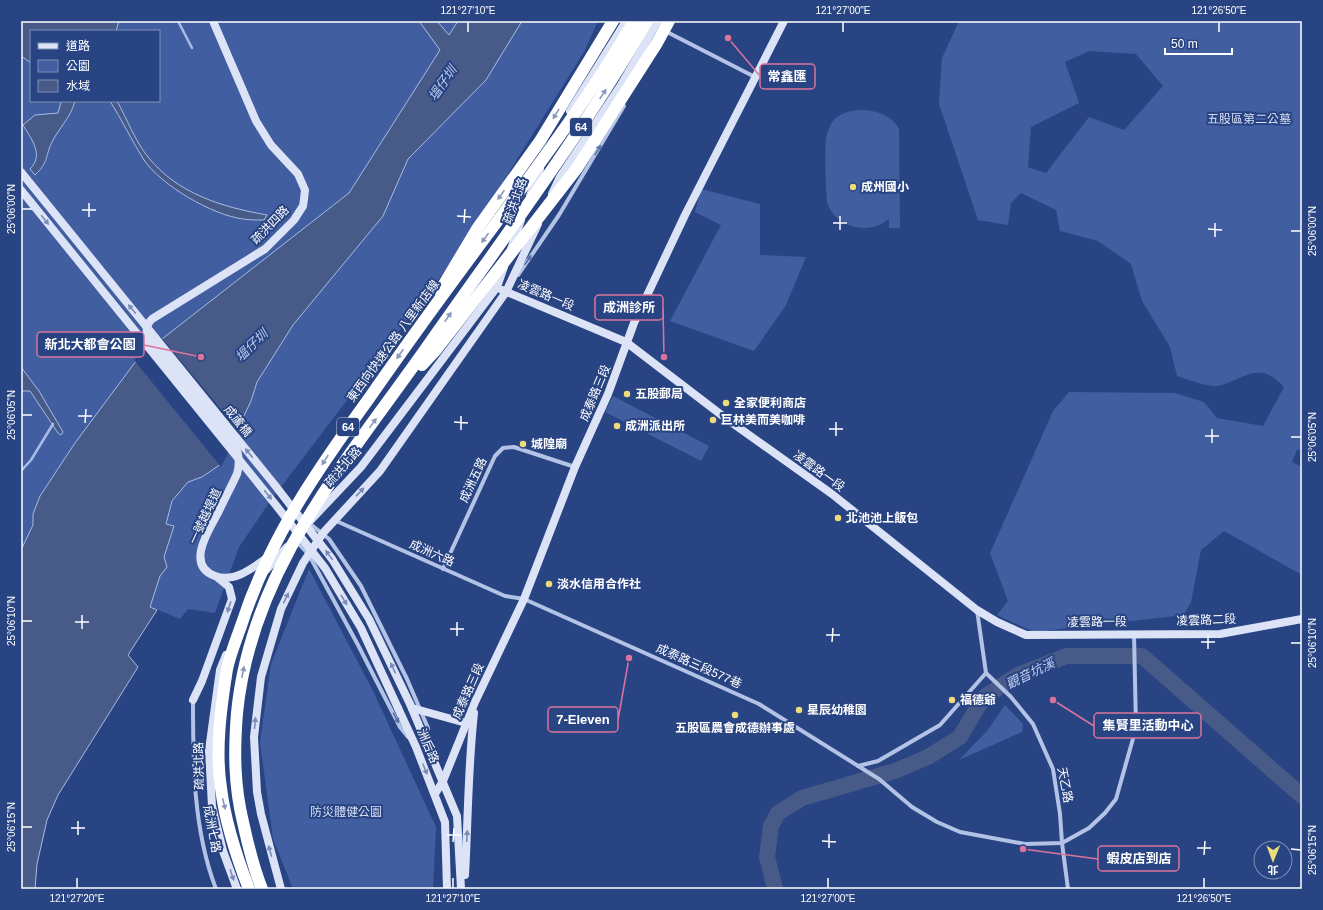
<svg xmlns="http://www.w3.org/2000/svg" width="1323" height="910" font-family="Helvetica,'Noto Sans TC',sans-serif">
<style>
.green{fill:#415ea1;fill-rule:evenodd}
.water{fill:#475a88;stroke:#a7bce6}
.pier{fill:#294483}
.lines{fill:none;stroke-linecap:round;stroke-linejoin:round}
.stream{stroke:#a7bce6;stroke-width:2.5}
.river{stroke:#475a88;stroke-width:16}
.street{stroke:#b3c3e6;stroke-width:4}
.secondary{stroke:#dce3f6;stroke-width:8}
.highway{stroke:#fff;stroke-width:12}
.secondary-bridge{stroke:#dce3f6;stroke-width:8}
.highway-bridge{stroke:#fff;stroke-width:12}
.oneway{fill:#8998bb}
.oneway2{fill:#5970a6}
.oneway3{fill:#7a8cb7}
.ticks{fill:none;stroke:#fff;stroke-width:1.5}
.poi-dot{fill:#eddc7a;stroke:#294483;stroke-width:1.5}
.labels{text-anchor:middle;stroke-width:4;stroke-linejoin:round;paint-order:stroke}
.shield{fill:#294483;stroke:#bfc7da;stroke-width:1}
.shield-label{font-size:11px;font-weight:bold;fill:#fff}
.park-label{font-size:12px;fill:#d6dff5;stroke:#294483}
.poi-label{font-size:12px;font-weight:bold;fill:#fff;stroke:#294483;text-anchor:start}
.street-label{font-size:12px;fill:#fff;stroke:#294483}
.water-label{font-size:13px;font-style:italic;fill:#becdee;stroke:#294483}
.leader{fill:none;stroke:#da749d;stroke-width:1.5}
.callout-dot{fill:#da749d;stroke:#294483;stroke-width:1.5}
.callout{fill:#294483;stroke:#da749d;stroke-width:1.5}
.callout-label{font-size:13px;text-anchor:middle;font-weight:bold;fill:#fff}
.neatline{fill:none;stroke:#fff;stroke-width:1.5}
.ticks-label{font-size:10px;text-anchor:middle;fill:#fff}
</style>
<rect width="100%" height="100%" fill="#294483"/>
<!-- green -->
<g class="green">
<path d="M21 21H598L584 52 456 257 271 500 239 547 215 613 188 609 180 619 137 601 21 583ZM31 31H159V101H31Z"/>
<path d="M959 21H1302V450H1297L1292 462 1302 467V575L1224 531 1201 550 1191 602 1184 615 1034 632 997 615 1008 601 990 553 1053 411 1069 392 1175 393 1204 402 1217 418 1263 426 1284 387C1258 358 1244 381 1217 386 1208 387 1186 379 1177 376L1170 347 1142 301 1131 264 1098 241 1060 231 1056 210 1021 193 1011 203 1008 225 978 220 939 104 942 58ZM1089 51 1136 54 1163 86 1124 130 1089 117 1046 173 1028 167 1031 127 1079 103 1065 62Z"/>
<path d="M867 110C880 112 893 117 899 129L900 228H889V219C870 235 838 229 828 205 825 198 825 146 826 138 827 133 830 125 833 121 841 111 856 110 867 110Z"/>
<path d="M701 189 760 204V255L806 257 786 305 754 351 670 321 721 225 695 212Z"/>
<path d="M613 396 709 446 701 461 605 412Z"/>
<path d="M309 569 373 691 436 827 433 889H293L273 839 260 742 271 664Z"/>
<path d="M1005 705 1023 724 1022 732 959 760 987 731Z"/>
</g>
<!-- water -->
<g class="water">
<path d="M21 21H119L116 31H31V63L21 56Z"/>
<path d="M419 21H437L449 35 458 21H522L486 80 408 159 383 216 293 325 257 382 251 401 221 464 202 477 188 482 172 501 166 524 174 526 164 557 167 567 160 576 150 607 157 610 128 655 138 667 58 795 47 820 37 864 35 889H21V550L33 525V514L40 496 75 443 139 357 349 193 440 50Z"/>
<path d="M63 101H75C71 117 59 128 52 142 45 156 49 162 35 175L30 169C44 155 32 140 23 125L35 115 58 113 61 102Z"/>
<path d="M110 101H117C127 119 135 141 148 157 178 194 222 207 267 215L264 220C257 220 249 220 243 219 212 215 161 185 144 160 132 141 122 120 110 101Z"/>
<path d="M21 367 39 391 63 432 61 435 58 433 30 391H21Z"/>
</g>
<!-- pier -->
<path class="pier" d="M161 337 239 431 221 467 134 360Z"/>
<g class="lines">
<!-- stream -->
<g class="stream">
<path d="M178 21 192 48"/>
<path d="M21 471 31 460 53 424"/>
</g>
<!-- river -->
<path class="river" d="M775 889 767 857 771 826 778 813 802 798 895 771 928 757 960 737 983 698 1018 675 1066 656H1142L1302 796"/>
<!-- street -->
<g class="street">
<path d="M667 32 755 77"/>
<path d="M518 275 559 215 624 106"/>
<path d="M334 520 505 596 524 599 759 704 879 779 912 807 937 822 960 832 1025 844 1062 843 1089 828 1105 813 1116 799 1136 728 1134 634"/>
<path d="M309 523 329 539 361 586 407 679 428 728 427 740"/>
<path d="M297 542 309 555 358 645 400 727 408 737"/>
<path d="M443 569 495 456 503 448 514 447 575 467"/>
<path d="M977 610 986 673"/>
<path d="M986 673 1011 697 1033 724 1053 769 1060 814 1062 843 1068 889"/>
<path d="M193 700C193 764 193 829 216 889"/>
<path d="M858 766 878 761 940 725 986 673"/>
</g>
<!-- secondary -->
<g class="secondary">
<path d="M213 21 256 121 271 145 298 174 305 190 304 199 303 206 294 220 265 249 152 319C146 325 145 331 149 338L234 443C239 453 240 464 237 474 231 487 224 500 218 513 209 530 185 565 215 576 234 583 253 568 268 557"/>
<path d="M570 111 626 21"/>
<path d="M552 194 560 177 621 85 658 21"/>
<path d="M530 196 540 169"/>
<path d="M511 249 521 220"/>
<path d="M502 290 626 342 728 420 832 494 977 610 997 622 1026 635 1220 634 1302 619"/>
<path d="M309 522 361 467 497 287 504 267"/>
<path d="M266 570 287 547"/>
<path d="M226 655 220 670 209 750 212 806 223 851 237 889"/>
<path d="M193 700 202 681 232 599 229 587 217 577"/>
<path d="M410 704 457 816 461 889"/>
<path d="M398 708 416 747 445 822 447 889"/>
<path d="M412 708 466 723"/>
<path d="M435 794 443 781 475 702 524 599 575 467 608 394 634 323 685 215 784 21"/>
<path d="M465 875C468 821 468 767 474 713"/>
<path d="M281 889 261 814 257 792 254 737 261 677 281 609 303 563 323 533 380 471 506 292 538 224"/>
</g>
<!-- highway -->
<g class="highway">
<path d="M577 168 657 43 669 21"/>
<path d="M440 291 477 229 540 141 613 21"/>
</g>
<!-- secondary-bridge -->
<g class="secondary-bridge">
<path d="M21 172 274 484 332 559 369 619 410 704"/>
<path d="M21 190 275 504 325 568 361 628 398 708"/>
</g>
<!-- highway-bridge -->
<g class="highway-bridge">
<path d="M422 365 435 351 577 168"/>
<path d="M249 889C237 858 225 821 221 788 215 750 221 707 227 669 230 655 236 640 241 626 269 539 317 470 370 397 413 335 457 275 502 215 548 152 595 89 634 21"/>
<path d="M262 889C253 867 248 845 243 822 234 785 234 751 237 713 251 569 347 461 427 347 502 240 581 135 647 21"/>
</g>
</g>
<!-- one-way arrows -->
<defs><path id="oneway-solid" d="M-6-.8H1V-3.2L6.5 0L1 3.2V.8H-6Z"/></defs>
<g class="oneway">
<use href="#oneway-solid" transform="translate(603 94) rotate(-57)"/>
<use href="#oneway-solid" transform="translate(556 114) rotate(121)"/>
<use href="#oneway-solid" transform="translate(501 195) rotate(125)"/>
<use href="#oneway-solid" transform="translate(485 238) rotate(126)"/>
<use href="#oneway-solid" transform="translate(448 317) rotate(-55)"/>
<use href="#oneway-solid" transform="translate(400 354) rotate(125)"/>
<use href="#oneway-solid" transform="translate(373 423) rotate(-54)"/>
<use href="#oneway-solid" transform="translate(325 460) rotate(123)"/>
<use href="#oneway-solid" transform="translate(243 672) rotate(-79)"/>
<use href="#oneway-solid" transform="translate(224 804) rotate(76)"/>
</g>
<g class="oneway2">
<use href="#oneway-solid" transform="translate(598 150) rotate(-59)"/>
<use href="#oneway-solid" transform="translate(528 260) rotate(-55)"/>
<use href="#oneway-solid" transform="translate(396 718) rotate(62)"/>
</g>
<g class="oneway3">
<use href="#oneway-solid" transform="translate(45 220) rotate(51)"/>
<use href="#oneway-solid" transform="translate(132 309) rotate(-129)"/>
<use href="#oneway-solid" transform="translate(249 453) rotate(-129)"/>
<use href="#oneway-solid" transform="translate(360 492) rotate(-47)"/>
<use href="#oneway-solid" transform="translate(268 495) rotate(51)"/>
<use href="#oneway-solid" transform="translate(329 555) rotate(-127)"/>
<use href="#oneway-solid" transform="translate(286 598) rotate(-64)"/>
<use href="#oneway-solid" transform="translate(344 600) rotate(59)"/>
<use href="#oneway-solid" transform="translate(229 607) rotate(108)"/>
<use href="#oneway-solid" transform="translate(393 668) rotate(-115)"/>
<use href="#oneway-solid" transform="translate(255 723) rotate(-85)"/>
<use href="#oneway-solid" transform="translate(425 769) rotate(68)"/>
<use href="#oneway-solid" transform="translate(467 836) rotate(-87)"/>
<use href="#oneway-solid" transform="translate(270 851) rotate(-105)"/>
<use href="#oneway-solid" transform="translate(232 875) rotate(71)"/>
</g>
<!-- ticks -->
<path class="ticks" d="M468 32V22M843 32V22M1219 32V22M22 209H32M82 210H96M457 216 471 217M89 217V203M464 223 465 209M833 223H847M1208 229 1222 230M840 230V216M1291 231H1301M1215 237V223M22 415H32M78 416H92M454 422 468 423M85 423 86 409M829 429H843M461 430V416M836 436V422M1205 436H1219M1291 437H1301M1212 443V429M22 621H32M75 622H89M82 629V615M450 629H464M826 635H840M457 636V622M832 642 833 628M1201 642H1215M1291 643H1301M1208 649V635M22 827H32M71 828H85M78 835V821M447 835H461M822 841 836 842M453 842 454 828M829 848V834M1197 848H1211M1291 849 1301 850M1204 855 1205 841M77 888V878M453 888V878M828 888V878M1204 888V878"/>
<!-- markers -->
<g class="poi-dot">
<circle cx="853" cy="187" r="4"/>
<circle cx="627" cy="394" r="4"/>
<circle cx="726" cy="403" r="4"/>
<circle cx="713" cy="420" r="4"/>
<circle cx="617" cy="426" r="4"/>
<circle cx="523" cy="444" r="4"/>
<circle cx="838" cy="518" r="4"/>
<circle cx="549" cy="584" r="4"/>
<circle cx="952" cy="700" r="4"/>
<circle cx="799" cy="710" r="4"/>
<circle cx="735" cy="715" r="4"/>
</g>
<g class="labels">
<!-- shield labels -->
<g class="shield">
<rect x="570" y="118" width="22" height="18" rx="3"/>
<rect x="337" y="418" width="22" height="18" rx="3"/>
</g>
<g class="shield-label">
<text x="581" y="131">64</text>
<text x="348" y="431">64</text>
</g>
<!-- park labels -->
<g class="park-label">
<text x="1249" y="123">五股區第二公墓</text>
<text x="346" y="816">防災體健公園</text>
</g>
<!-- poi labels -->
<g class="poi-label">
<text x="861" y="191">成州國小</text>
<text x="635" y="398">五股郵局</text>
<text x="734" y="407">全家便利商店</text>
<text x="721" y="424">巨林美而美咖啡</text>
<text x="625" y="430">成洲派出所</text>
<text x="531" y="448">城隍廟</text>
<text x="846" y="522">北池池上飯包</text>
<text x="557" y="588">淡水信用合作社</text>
<text x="960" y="704">福德爺</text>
<text x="807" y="714">星辰幼稚園</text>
<text x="735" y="732" text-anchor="middle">五股區農會成德辦事處</text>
</g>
<!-- street labels -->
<g class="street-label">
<text transform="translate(515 201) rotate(-70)" y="4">疏洪北路</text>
<text transform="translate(270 225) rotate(-46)" y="4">疏洪四路</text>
<text transform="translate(546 295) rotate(23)" y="4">凌雲路一段</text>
<text transform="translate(393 341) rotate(-54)" y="4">東西向快速公路 八里新店線</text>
<text transform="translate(595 393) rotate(-67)" y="4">成泰路三段</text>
<text transform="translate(238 421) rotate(51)" y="4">成蘆橋</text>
<text transform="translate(343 467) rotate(-49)" y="4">疏洪北路</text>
<text transform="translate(819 471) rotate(36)" y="4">凌雲路一段</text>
<text transform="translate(473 480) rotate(-65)" y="4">成洲五路</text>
<text transform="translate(205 516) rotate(-65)" y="4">一號越堤道</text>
<text transform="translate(432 553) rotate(24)" y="4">成洲六路</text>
<text transform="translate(1206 620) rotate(-2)" y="4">凌雲路二段</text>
<text transform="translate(1097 622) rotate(-1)" y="4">凌雲路一段</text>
<text transform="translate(699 666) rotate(24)" y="4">成泰路三段577巷</text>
<text transform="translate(468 691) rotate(-66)" y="4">成泰路三段</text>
<text transform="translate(428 746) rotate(67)" y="4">洲后路</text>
<text transform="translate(199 766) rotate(-91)" y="4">疏洪北路</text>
<text transform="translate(1065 785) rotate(79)" y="4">天乙路</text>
<text transform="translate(212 829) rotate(79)" y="4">成洲七路</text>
</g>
<!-- water labels -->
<g class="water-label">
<text transform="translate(442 83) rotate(-55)" y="5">塭仔圳</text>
<text transform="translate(251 345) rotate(-44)" y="5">塭仔圳</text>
<text transform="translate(1030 673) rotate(-26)" y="5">觀音坑溪</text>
</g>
</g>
<!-- callouts -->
<path class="leader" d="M728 38L760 76M664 357L663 308M201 357L144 345M629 658L618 720M1053 700L1094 726M1023 849L1098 859"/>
<g class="callout-dot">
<circle cx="728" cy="38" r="4"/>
<circle cx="664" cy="357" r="4"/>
<circle cx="201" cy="357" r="4"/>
<circle cx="629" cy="658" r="4"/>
<circle cx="1053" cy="700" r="4"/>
<circle cx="1023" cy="849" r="4"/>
</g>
<g class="callout">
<rect x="760" y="64" width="55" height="25" rx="4"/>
<rect x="595" y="295" width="68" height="25" rx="4"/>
<rect x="37" y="332" width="107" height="25" rx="4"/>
<rect x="548" y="707" width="70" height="25" rx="4"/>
<rect x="1094" y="713" width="107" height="25" rx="4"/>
<rect x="1098" y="846" width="81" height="25" rx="4"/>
</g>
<g class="callout-label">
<text x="787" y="81">常鑫匯</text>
<text x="629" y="312">成洲診所</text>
<text x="90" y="349">新北大都會公園</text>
<text x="583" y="724">7-Eleven</text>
<text x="1148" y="730">集賢里活動中心</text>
<text x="1139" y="863">蝦皮店到店</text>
</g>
<!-- border -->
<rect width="1323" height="910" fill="none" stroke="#294483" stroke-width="44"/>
<!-- legend -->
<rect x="30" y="30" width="130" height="72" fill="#294483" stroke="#7f8fb5"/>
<rect x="38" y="43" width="20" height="6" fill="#dce3f6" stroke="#7f8fb5"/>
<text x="66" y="50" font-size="12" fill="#ffffff">道路</text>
<rect x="38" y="60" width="20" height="12" fill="#415ea1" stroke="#7f8fb5"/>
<text x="66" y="70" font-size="12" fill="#ffffff">公園</text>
<rect x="38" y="80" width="20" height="12" fill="#475a88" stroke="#7f8fb5"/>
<text x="66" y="90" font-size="12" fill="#ffffff">水域</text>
<!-- north arrow -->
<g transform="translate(1273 860) rotate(181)"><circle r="19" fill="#294483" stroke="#7f8fb5"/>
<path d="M0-3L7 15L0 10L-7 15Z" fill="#eddc7a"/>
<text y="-6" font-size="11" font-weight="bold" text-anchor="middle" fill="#ffffff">北</text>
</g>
<!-- scale -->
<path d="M1165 48v6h67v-6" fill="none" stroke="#ffffff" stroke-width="2"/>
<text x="1171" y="48" font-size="12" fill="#ffffff" stroke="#294483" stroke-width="3" paint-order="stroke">50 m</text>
<rect x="22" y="22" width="1279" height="866" class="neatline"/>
<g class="ticks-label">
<text x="468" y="14">121°27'10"E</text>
<text x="843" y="14">121°27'00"E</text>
<text x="1219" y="14">121°26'50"E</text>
<text transform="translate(11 209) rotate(-90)" y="4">25°06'00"N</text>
<text transform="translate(1312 231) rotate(-90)" y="4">25°06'00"N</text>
<text transform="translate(11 415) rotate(-90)" y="4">25°06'05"N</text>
<text transform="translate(1312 437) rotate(-90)" y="4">25°06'05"N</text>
<text transform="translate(11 621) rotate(-90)" y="4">25°06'10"N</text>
<text transform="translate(1312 643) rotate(-90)" y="4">25°06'10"N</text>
<text transform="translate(11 827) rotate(-90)" y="4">25°06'15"N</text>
<text transform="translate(1312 850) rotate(-90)" y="4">25°06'15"N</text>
<text x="77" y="902">121°27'20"E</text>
<text x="453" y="902">121°27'10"E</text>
<text x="828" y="902">121°27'00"E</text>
<text x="1204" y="902">121°26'50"E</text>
</g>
</svg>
